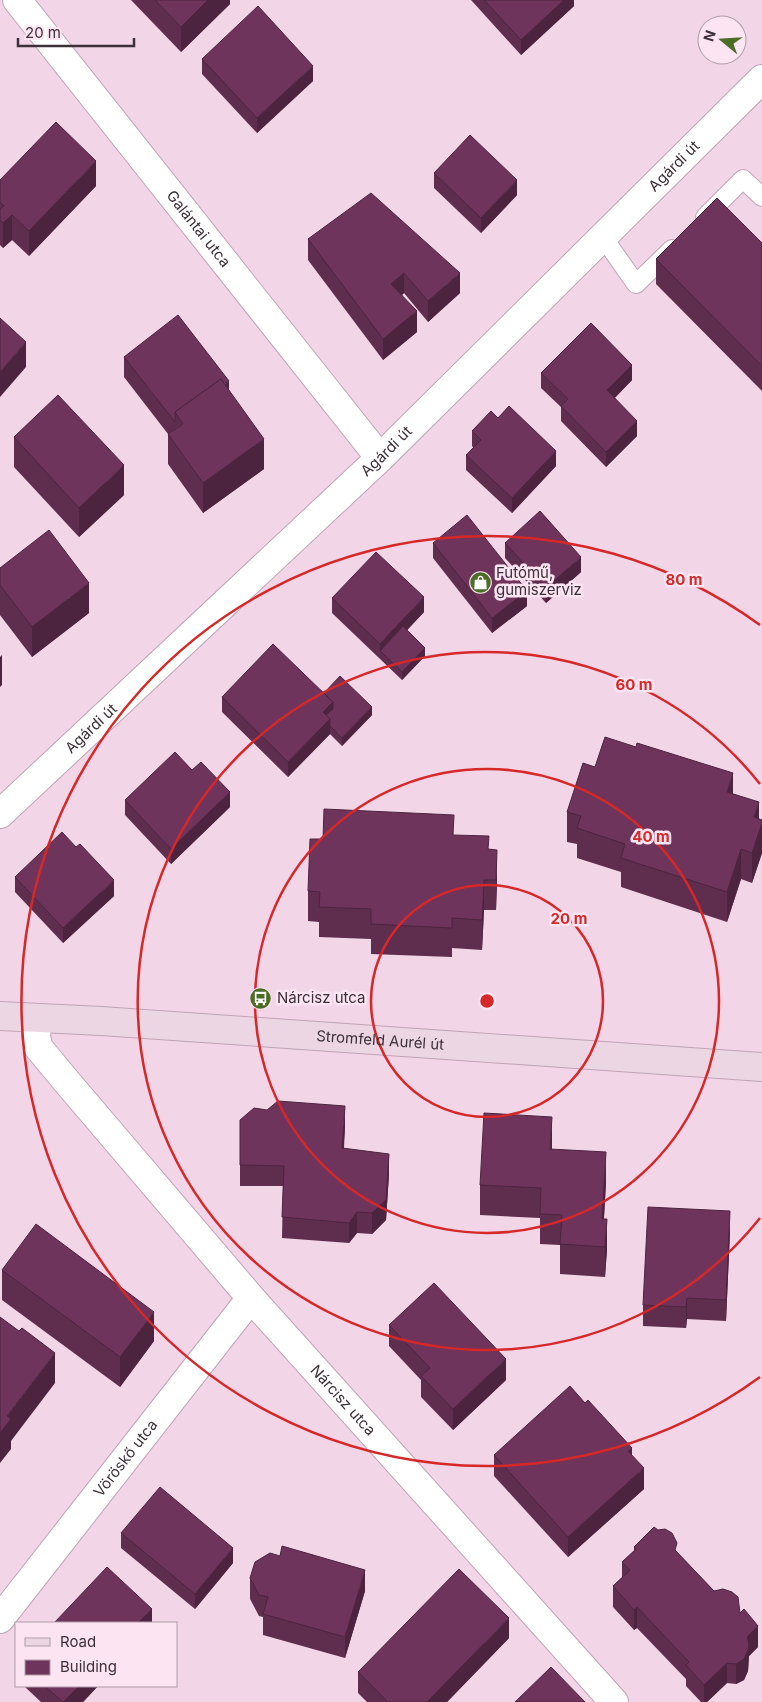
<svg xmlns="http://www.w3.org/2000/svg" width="762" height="1702" font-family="Inter,sans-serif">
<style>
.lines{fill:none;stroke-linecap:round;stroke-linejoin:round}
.lane-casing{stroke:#c0a4b5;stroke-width:20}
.street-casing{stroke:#c0a4b5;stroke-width:30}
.secondary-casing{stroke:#c0a4b5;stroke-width:30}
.lane{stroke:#fff;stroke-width:18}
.street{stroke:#fff;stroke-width:28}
.secondary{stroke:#ecd6e4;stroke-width:28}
.wall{fill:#5f2d4e}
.shaded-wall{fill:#4d2440}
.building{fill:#6e345b;stroke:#4d2440}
.ring{fill:none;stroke:#d62828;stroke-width:2.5}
.labels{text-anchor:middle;stroke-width:5;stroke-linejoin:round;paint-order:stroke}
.street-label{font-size:15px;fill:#3c3138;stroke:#fce4f2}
.poi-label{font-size:15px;fill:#3c3138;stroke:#fce4f2;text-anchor:start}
.centre{fill:#d62828;stroke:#fce4f2;stroke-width:2.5}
.ring-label{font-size:15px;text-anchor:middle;font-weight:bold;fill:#d62828;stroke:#fce4f2;stroke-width:5;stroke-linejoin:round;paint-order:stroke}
</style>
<rect width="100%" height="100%" fill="#f2d5e7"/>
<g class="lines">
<defs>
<g id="lane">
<path d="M705 217 743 179 762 197"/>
<path d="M603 237 636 284 672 249"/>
</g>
<g id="street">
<path id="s1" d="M17 0 380 458"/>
<path id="s2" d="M0 814 380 458 762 79"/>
<path id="s3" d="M38 1018 36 1035 38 1047 67 1082 251 1298 614 1702"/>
<path id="s4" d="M0 1619 251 1298"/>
</g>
<g id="secondary">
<path id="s5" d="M0 1016 101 1021 762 1067"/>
</g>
</defs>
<!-- lane casing -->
<use href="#lane" class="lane-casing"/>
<!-- street casing -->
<use href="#street" class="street-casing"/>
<!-- secondary casing -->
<use href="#secondary" class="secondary-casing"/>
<!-- lane -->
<use href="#lane" class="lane"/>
<!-- street -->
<use href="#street" class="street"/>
<!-- secondary -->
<use href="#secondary" class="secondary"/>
</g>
<!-- wall -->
<g class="wall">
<path d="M131 0H230V4L181 52Z"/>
<path d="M471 0H574V6L521 55Z"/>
<path d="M202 59 313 81 257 133 202 74Z"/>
<path d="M434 173 517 195 481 233 434 188Z"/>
<path d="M0 180 96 186 29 256 12 240 3 248 0 245Z"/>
<path d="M308 239 460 293 428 322 404 293 402 295 417 332 383 360 308 260Z"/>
<path d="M762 243V391L656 284V259Z"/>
<path d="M124 357 229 390 264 469 203 513 168 464V434L124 377Z"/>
<path d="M541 373 632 380 615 398 637 436 606 467 561 421V407L541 388Z"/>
<path d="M498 418 556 466 512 513 466 470V455L474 448 472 446V431Z"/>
<path d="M14 437 124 495 79 537 14 467Z"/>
<path d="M433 543 527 606 492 633 433 558Z"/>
<path d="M505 543 581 572 546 603 505 558Z"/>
<path d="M0 568 89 613 32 657 0 615Z"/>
<path d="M332 598 424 612 407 630 425 656 402 680 332 613Z"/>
<path d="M324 693 372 715 342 746 330 734 288 777 222 712V697Z"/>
<path d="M192 770 230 807 171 864 125 815V800Z"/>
<path d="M733 794 759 819 762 820V853L752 883 741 879 727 922 621 887V872L577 858V844L567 842V812Z"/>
<path d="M454 835 489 849 497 880 496 910H484L482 950 452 948V957L371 954V939L319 937V922L308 921V891L323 839Z"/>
<path d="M15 877 114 896 63 943 15 892Z"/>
<path d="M240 1120 345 1127 344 1148 389 1174 386 1220 372 1234 357 1233 349 1243 282 1238 283 1186H240Z"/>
<path d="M552 1149 606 1182 604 1219 607 1249 605 1277 560 1274V1245L540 1244V1218L480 1215V1185Z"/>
<path d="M730 1231 726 1321 687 1319 686 1328 643 1326V1305Z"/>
<path d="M2 1270 154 1341 120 1387 2 1300Z"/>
<path d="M389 1325 506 1380 453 1430 421 1397V1380L389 1346Z"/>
<path d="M494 1455 632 1456 644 1489 568 1557 494 1476Z"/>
<path d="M121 1533 233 1563 195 1609 121 1548Z"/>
<path d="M634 1547 677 1552 714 1591 740 1613 758 1647 749 1656 748 1671 744 1680 736 1684 727 1683 707 1702H701L686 1686V1679L637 1628 634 1630 613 1607V1586L622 1578V1562L634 1551Z"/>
<path d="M250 1578 365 1591 345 1658 263 1635V1617L259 1616 250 1599Z"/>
<path d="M509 1638 447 1702H367L358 1693V1672Z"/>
<path d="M24 1686H98L83 1702H41Z"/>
</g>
<!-- shaded-wall -->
<g class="shaded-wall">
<path d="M208 0H230V4L181 52V27Z"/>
<path d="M564 0H574V6L521 55V40Z"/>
<path d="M313 66V81L257 133V118Z"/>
<path d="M96 161V186L29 256V231Z"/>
<path d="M517 180V195L481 233V218Z"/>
<path d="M12 215V240L3 248V223Z"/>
<path d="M404 273V293L391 305V284Z"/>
<path d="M460 273V293L428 322V301Z"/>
<path d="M417 311V332L383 360V339Z"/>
<path d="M26 342V367L0 397V372Z"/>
<path d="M632 365V380L607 405V390Z"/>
<path d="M229 381V402L183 424 179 418Z"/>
<path d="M637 421V436L606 467V452Z"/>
<path d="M264 439V469L203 513V483Z"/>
<path d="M556 451V466L512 513V498Z"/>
<path d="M124 465V495L79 537V508Z"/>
<path d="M581 557V572L546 603V588Z"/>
<path d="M89 583V613L32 657V627Z"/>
<path d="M527 591V606L492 633V618Z"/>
<path d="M424 597V612L384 655 380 651V659V644Z"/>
<path d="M425 648V656L402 680V672Z"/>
<path d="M2 655V685L0 687V657Z"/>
<path d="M333 702V717L330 720V734L288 777V762L323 712Z"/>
<path d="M372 707V715L342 746V738Z"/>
<path d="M733 773V803L727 792Z"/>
<path d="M230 792V807L171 864V849Z"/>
<path d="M759 802V832L754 817Z"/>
<path d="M762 823V853L752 883V853Z"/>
<path d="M741 849V879L727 922V892Z"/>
<path d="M497 850V880L496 910V880Z"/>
<path d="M114 880V896L63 943V928Z"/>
<path d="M484 880V910L482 950V920Z"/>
<path d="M345 1106V1127L342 1168V1148Z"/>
<path d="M552 1117V1147L550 1178V1149Z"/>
<path d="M606 1152V1182L602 1249V1219Z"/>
<path d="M389 1154V1174L386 1220 372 1234V1213Z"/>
<path d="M730 1211V1231L726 1321V1300Z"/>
<path d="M357 1212V1233L349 1243V1223Z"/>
<path d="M607 1219V1249L605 1277V1247Z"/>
<path d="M687 1298V1319L686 1328V1307Z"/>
<path d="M154 1312V1341L120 1387V1357Z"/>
<path d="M55 1353V1383L11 1441V1449L0 1463V1433L7 1416Z"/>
<path d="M506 1359V1380L453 1430V1409Z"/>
<path d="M632 1448V1469L628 1451Z"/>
<path d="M644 1468V1489L568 1557V1537Z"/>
<path d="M233 1548V1563L195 1609V1594Z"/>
<path d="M365 1570V1591L345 1658V1637Z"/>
<path d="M637 1607V1628L634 1630V1610Z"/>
<path d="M152 1609V1623H138Z"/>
<path d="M509 1618V1638L447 1702H427Z"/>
<path d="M758 1626V1647L749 1656 748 1671 744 1680 736 1684V1664L747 1637Z"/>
<path d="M727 1663V1683L707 1702H704V1685Z"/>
<path d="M79 1686H98L83 1702H63Z"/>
</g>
<!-- building -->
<g class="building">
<path d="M155 0H208L181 27Z"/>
<path d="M484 0H564L521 40Z"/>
<path d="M258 6 313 66 257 118 202 59Z"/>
<path d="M56 122 96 161 29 231 12 215 3 223 0 220V209L4 206 0 202V180Z"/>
<path d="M470 135 517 180 481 218 434 173Z"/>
<path d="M371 193 460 273 428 301 404 273 391 284 417 311 383 339 308 239Z"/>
<path d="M717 198 762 243V366L656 259Z"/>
<path d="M178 315 229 381 224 384 221 379 175 412V422L124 357Z"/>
<path d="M0 318 26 342 0 372Z"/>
<path d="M591 323 632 365 607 390 637 421 606 452 561 406 568 399 541 373Z"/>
<path d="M221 379 264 439 203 483 168 434 183 424 175 412Z"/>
<path d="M58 395 124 465 79 508 14 437Z"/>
<path d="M509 406 556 451 512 498 466 455 481 440 472 431 491 411 498 418Z"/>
<path d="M540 511 581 557 546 588 505 543Z"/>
<path d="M467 515 527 591 492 618 433 543Z"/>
<path d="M49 530 89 583 32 627 0 585V568Z"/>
<path d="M376 552 424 597 380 644 332 598Z"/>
<path d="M403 626 425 648 402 672 380 651Z"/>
<path d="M273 644 333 702 323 712 330 719 288 762 222 697Z"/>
<path d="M340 676 372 707 342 738 330 726V719L326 715 333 709V702L324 693Z"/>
<path d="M605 737 636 747 637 743 733 773 727 792 759 802 754 817 762 820V823L752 853 741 849 727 892 621 858 625 844 577 828 581 816 567 812 583 763 595 767Z"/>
<path d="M175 752 192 770 201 762 230 792 171 849 125 800Z"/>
<path d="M324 809 454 815 453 835 489 836 488 849 497 850 496 880H484L482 920 452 918V928L371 924V909L319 907 320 892 308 891 310 839H323Z"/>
<path d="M62 832 76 847 80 844 114 880 63 928 15 877Z"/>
<path d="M278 1101 345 1106 342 1148 389 1154 386 1200 372 1213 357 1212 349 1223 282 1217 284 1166 240 1165V1120L254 1108 267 1110Z"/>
<path d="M484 1113 552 1117 550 1149 606 1152 602 1219H607L605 1247 560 1244 562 1215 540 1214 541 1188 480 1185Z"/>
<path d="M648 1207 730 1211 726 1300 687 1298 686 1307 643 1305Z"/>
<path d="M36 1224 154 1312 120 1357 2 1270Z"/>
<path d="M434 1283 506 1359 453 1409 421 1376 430 1368 389 1325Z"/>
<path d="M0 1317 19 1331 22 1328 55 1353 7 1416 11 1419 0 1433Z"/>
<path d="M570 1386 585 1403 588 1400 632 1448 628 1451 644 1468 568 1537 494 1455Z"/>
<path d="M160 1487 233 1548 195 1594 121 1533Z"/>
<path d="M654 1527 658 1530 665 1529 672 1533 677 1543 675 1550 714 1591 723 1589 732 1592 738 1597 740 1613 744 1609 758 1626 747 1637 749 1644 748 1650 744 1659 736 1664 727 1663 704 1685 686 1665 689 1662 637 1607 634 1610 613 1586 630 1570 622 1562 636 1549 634 1547Z"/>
<path d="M282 1546 365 1570 345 1637 263 1614 268 1597 259 1595 250 1578 255 1562 270 1553 280 1556Z"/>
<path d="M107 1567 152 1609 138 1623H54Z"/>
<path d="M459 1569 509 1618 427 1702H388L358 1672Z"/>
<path d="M551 1667 585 1702H515Z"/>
<path d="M45 1686H79L63 1702Z"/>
</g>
<!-- distance rings -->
<g class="ring">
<circle cx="487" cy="1001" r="116"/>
<circle cx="487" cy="1001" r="232"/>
<path d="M760 1218A349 349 0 1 1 760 784"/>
<path d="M760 1377A465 465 0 1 1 760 625"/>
</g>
<!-- icons -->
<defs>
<symbol id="shop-disc" viewBox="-11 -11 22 22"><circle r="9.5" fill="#4b6d25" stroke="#fce4f2"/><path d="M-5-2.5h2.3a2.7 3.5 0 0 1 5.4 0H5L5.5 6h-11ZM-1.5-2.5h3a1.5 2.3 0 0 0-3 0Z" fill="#fff"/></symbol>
<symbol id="bus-disc" viewBox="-11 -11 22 22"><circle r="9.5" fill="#4b6d25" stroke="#fce4f2"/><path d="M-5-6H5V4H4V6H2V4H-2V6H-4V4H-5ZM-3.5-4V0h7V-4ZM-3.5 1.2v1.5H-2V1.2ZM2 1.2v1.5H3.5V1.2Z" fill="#fff"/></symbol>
</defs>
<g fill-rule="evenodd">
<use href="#shop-disc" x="468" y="570" width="25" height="25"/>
<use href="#bus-disc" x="248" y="986" width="25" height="25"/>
</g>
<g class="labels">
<!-- street labels -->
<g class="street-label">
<text dy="5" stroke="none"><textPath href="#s2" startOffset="935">Agárdi út</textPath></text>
<text dy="5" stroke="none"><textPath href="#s1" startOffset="292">Galántai utca</textPath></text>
<text dy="5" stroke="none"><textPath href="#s2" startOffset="530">Agárdi út</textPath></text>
<text dy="5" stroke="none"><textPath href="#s2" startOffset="125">Agárdi út</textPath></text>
<text dy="5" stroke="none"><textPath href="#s5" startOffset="381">Stromfeld Aurél út</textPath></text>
<text dy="5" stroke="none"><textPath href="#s3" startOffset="496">Nárcisz utca</textPath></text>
<text dy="5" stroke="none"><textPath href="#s4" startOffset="204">Vöröskő utca</textPath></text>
</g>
<!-- poi labels -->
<g class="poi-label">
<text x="496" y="578">Futómű,<tspan x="496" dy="17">gumiszerviz</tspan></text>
<text x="277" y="1003">Nárcisz utca</text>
</g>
</g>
<circle cx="487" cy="1001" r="8" class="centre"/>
<g class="ring-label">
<text x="684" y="585">80 m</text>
<text x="634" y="690">60 m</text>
<text x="651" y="842">40 m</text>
<text x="569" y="924">20 m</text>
</g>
<!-- legend -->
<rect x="15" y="1622" width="162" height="65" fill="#fce4f2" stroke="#af9ca8"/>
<rect x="25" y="1638" width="25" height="8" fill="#ecd6e4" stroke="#af9ca8"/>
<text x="60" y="1647" font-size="15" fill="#3c3138">Road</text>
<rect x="25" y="1660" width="25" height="15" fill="#6e345b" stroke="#af9ca8"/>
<text x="60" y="1672" font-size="15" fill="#3c3138">Building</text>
<!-- north arrow -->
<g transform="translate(722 40) rotate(288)"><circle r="24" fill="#fce4f2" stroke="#af9ca8"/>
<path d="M0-4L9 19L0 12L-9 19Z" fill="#4b6d25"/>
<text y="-8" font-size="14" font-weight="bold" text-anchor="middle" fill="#3c3138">N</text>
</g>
<!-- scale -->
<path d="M18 38v8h116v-8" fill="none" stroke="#3c3138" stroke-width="2.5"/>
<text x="25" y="38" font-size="15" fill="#3c3138" stroke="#fce4f2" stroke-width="4" paint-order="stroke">20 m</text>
</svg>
